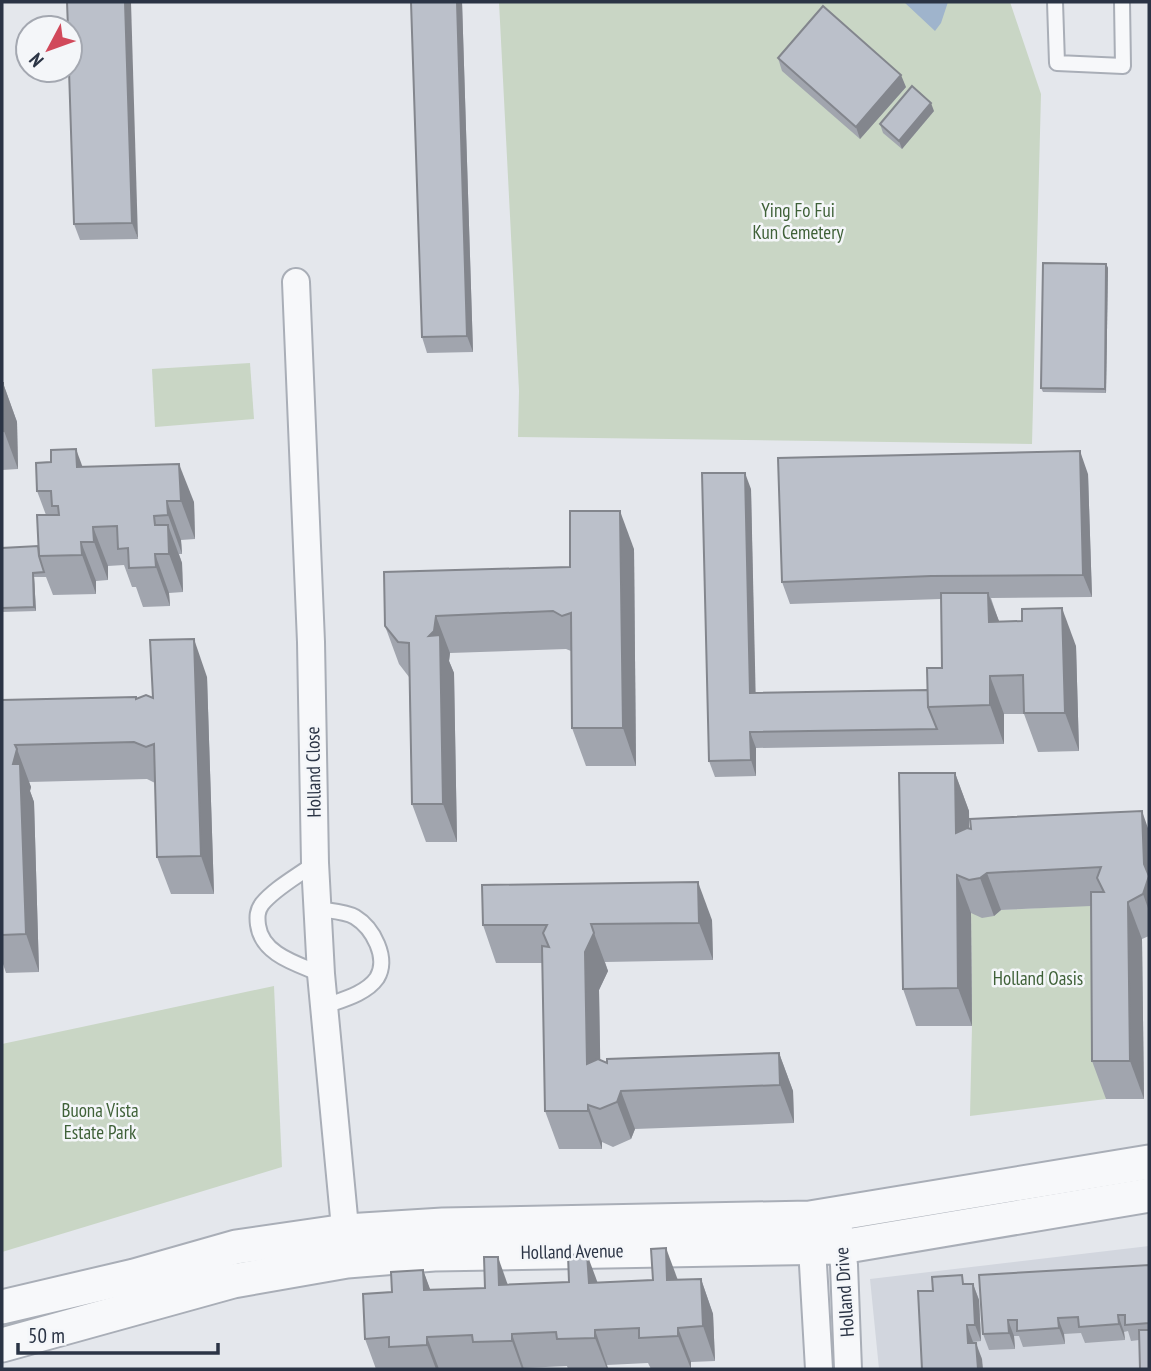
<svg xmlns="http://www.w3.org/2000/svg" width="1151" height="1371" font-family="'PT Sans Narrow',sans-serif">
<style>
.built{fill:#d2d6de}
.green{fill:#c9d6c5}
.water{fill:#9fb4cc}
.lines{fill:none;stroke-linecap:round;stroke-linejoin:round}
.service-casing{stroke:#a9aeb7;stroke-width:18}
.minor-casing{stroke:#a9aeb7;stroke-width:30}
.tertiary-casing{stroke:#a9aeb7;stroke-width:37}
.service{stroke:#f7f8fa;stroke-width:14}
.minor{stroke:#f7f8fa;stroke-width:26}
.tertiary{stroke:#f7f8fa;stroke-width:33}
.wall{fill:#a1a5ae}
.shaded-wall{fill:#83868d}
.building{fill:#bbc0ca;stroke:#83868d;stroke-width:2}
.labels{text-anchor:middle;stroke-width:5;stroke-linejoin:round;paint-order:stroke}
.park-label{font-size:19px;fill:#3f6138;stroke:#f4f6f9}
.street-label{font-size:19px;fill:#2b3445;stroke:#f4f6f9}
</style>
<rect width="100%" height="100%" fill="#e4e7ec"/>
<!-- built -->
<path class="built" d="M1149 1246V1369H879L870 1279Z"/>
<!-- green -->
<g class="green">
<path d="M499 2H1010L1041 94 1032 444 518 437 519 391Z"/>
<path d="M250 363 254 419 155 427 152 369Z"/>
<path d="M1115 904 1105 930 1106 1099 970 1116 972 1026 971 913 994 916 1001 910Z"/>
<path d="M274 986 282 1167 2 1252V1044Z"/>
</g>
<!-- water -->
<path class="water" d="M904 2H948L941 23 935 31Z"/>
<g class="lines">
<defs>
<g id="service">
<path d="M1055 2 1057 63 1123 66 1122 2"/>
<path d="M315 863C298 876 275 888 262 904 257 911 257 917 258 925 262 955 298 964 321 974"/>
<path d="M318 909C329 911 345 911 355 917 373 928 389 958 377 978 366 994 341 1000 325 1006"/>
</g>
<g id="minor">
<path d="M296 282 311 642 315 863 321 974 347 1249"/>
<path d="M811 1230 819 1369"/>
<path d="M839 1230 844 1265 848 1369"/>
</g>
<g id="tertiary">
<path d="M2 1307 134 1276 236 1247 346 1231 443 1225 810 1218 1149 1162"/>
<path d="M2 1345 233 1281 347 1261 434 1254 841 1247 1149 1195"/>
</g>
</defs>
<!-- service casing -->
<use href="#service" class="service-casing"/>
<!-- minor casing -->
<use href="#minor" class="minor-casing"/>
<!-- tertiary casing -->
<use href="#tertiary" class="tertiary-casing"/>
<!-- service -->
<use href="#service" class="service"/>
<!-- minor -->
<use href="#minor" class="minor"/>
<!-- tertiary -->
<use href="#tertiary" class="tertiary"/>
</g>
<!-- wall -->
<g class="wall">
<path d="M411 2H462L473 352 427 353 422 337Z"/>
<path d="M70 28 138 239 80 240 74 224Z"/>
<path d="M778 58 906 87 860 139 782 71Z"/>
<path d="M934 111 902 149 883 133 880 124Z"/>
<path d="M1106 264 1108 268 1106 393 1043 392 1041 388Z"/>
<path d="M2 383H3L17 422 18 469 2 470Z"/>
<path d="M83 467 194 502 195 539 181 540 182 554H179L182 563 183 592 169 593 170 606 143 607 136 587H132L124 565 108 566V580L96 581V594L53 595 46 577H34L36 611 2 612V548L38 546 46 515 37 491Z"/>
<path d="M1088 474 1092 597 991 598 999 622 1076 646 1079 751 1038 752 1024 714H1004V744L756 748V776L715 777 709 761 751 489 755 693 928 690 942 668 941 599 790 604 782 582Z"/>
<path d="M634 549 636 766H586L572 728 571 651 566 649 450 653 449 661 454 673 457 842H426L412 804 409 677 399 664 385 626 570 567Z"/>
<path d="M207 677 214 894H171L157 857 155 783 147 779 29 782 31 787 30 791 34 802 39 972 6 973 2 961V700L153 698Z"/>
<path d="M955 773 969 811V829L1149 831V936L1142 939 1144 1099H1106L1092 1061 1091 906 1001 910 994 916 982 918 971 913 972 1026H916L903 989Z"/>
<path d="M712 920 713 960 605 962 608 971 599 990 600 1060 607 1063 779 1053 793 1091 794 1123 635 1129 631 1139 613 1147 602 1142V1149H559L545 1111 542 963H496L483 925Z"/>
<path d="M1149 1265V1369L1139 1340 1131 1341 1128 1331 1124 1332 1125 1340 1085 1343 1081 1333 1064 1334 1065 1344 1023 1347 1019 1336H1014L1015 1349 989 1350 983 1334 979 1275Z"/>
<path d="M423 1270 430 1290 485 1288 508 1285 701 1279 713 1314 715 1361 691 1362V1369H651L648 1363 607 1365 608 1369H568L567 1366 524 1368V1369H376L365 1339 392 1292Z"/>
<path d="M966 1284H973L979 1300 981 1341 973 1342 982 1359 933 1291Z"/>
</g>
<!-- shaded-wall -->
<g class="shaded-wall">
<path d="M125 2H131L138 239 132 223Z"/>
<path d="M457 2H462L473 352 467 336Z"/>
<path d="M901 75 906 87 860 139 856 127Z"/>
<path d="M931 103 934 111 902 149 899 141Z"/>
<path d="M1106 264 1108 268 1106 393 1105 389Z"/>
<path d="M3 383 17 422 18 469 4 431Z"/>
<path d="M76 449 90 487 77 467Z"/>
<path d="M1080 451 1088 474 1092 597 1083 575Z"/>
<path d="M179 464 194 502 195 539 181 501Z"/>
<path d="M745 473 751 489 756 709 750 693Z"/>
<path d="M167 501 181 540 182 554 168 515Z"/>
<path d="M620 511 634 549 636 766 623 728Z"/>
<path d="M168 525 182 563 183 592 169 554Z"/>
<path d="M93 527 108 566V580L94 542Z"/>
<path d="M81 542 96 581V594L82 555Z"/>
<path d="M155 554 169 593 170 606 156 567Z"/>
<path d="M33 573 34 577 36 611 34 607Z"/>
<path d="M988 593 1003 631 989 622Z"/>
<path d="M1062 608 1076 646 1079 751 1065 713Z"/>
<path d="M436 616 450 653 449 661 454 673 457 842 443 804 429 636Z"/>
<path d="M194 639 207 677 214 894 201 856Z"/>
<path d="M990 676 1004 714V744L990 705Z"/>
<path d="M750 732 756 748V776L751 760Z"/>
<path d="M17 749 31 787 30 791 34 802 39 972 26 934 13 764Z"/>
<path d="M955 773 969 811 970 871 956 833Z"/>
<path d="M1142 811 1149 831V911L1143 894 1144 864Z"/>
<path d="M987 873 1001 910 994 916 980 878Z"/>
<path d="M957 875 971 913 972 1026 958 988Z"/>
<path d="M698 882 712 920 713 960 699 923Z"/>
<path d="M1128 902 1142 939 1144 1099 1130 1061Z"/>
<path d="M594 933 608 971 599 990 601 1102 587 1064 585 952Z"/>
<path d="M779 1053 793 1091 794 1123 780 1085Z"/>
<path d="M621 1091 635 1129 631 1139 617 1102Z"/>
<path d="M588 1105 602 1142V1149L588 1111Z"/>
<path d="M666 1248 679 1283 667 1280Z"/>
<path d="M587 1254 600 1289 589 1283Z"/>
<path d="M498 1257 510 1291 499 1285Z"/>
<path d="M423 1270 436 1305 424 1290Z"/>
<path d="M701 1279 713 1314 715 1361 703 1326Z"/>
<path d="M973 1284 979 1300 981 1341 975 1325Z"/>
<path d="M1118 1315 1124 1332 1125 1340 1119 1324Z"/>
<path d="M1058 1318 1064 1334 1065 1344 1059 1328Z"/>
<path d="M1008 1320 1014 1336 1015 1349 1009 1333Z"/>
<path d="M967 1325 973 1342 974 1360 968 1343Z"/>
<path d="M678 1328 691 1362V1369L678 1336Z"/>
<path d="M595 1330 607 1365 608 1369H607L595 1338Z"/>
<path d="M512 1334 524 1369H522L512 1341Z"/>
<path d="M427 1337 439 1369H436L427 1345Z"/>
<path d="M976 1343 982 1359 983 1369H978Z"/>
</g>
<!-- building -->
<g class="building">
<path d="M67 2H125L132 223 74 224 69 70 70 28H68Z"/>
<path d="M411 2H457L467 336 422 337Z"/>
<path d="M823 6 901 75 856 127 778 58Z"/>
<path d="M912 86 931 103 899 141 880 124Z"/>
<path d="M1043 263 1106 264 1105 389 1041 388Z"/>
<path d="M2 383H3L4 431H2Z"/>
<path d="M76 449 77 467 179 464 181 501H167L168 515 154 516 155 525H168L169 554H155L156 567 129 568 128 548 118 549 117 526 93 527 94 542H81L82 555 39 556 37 515H59L58 506H52L51 491H37L36 463 51 462V450Z"/>
<path d="M1080 451 1083 575 931 576 782 582 778 458Z"/>
<path d="M702 473H745L750 693 928 690V707L937 729 750 732 751 760 709 761Z"/>
<path d="M570 511H620L623 728H572L571 613 562 616 553 611 436 616 434 631 429 636 440 635 443 804H412L409 643 398 642 385 626 384 572 570 567Z"/>
<path d="M38 546 39 556 44 572 33 573 34 607 2 608V548Z"/>
<path d="M941 593H988L989 622 1022 621V609L1062 608 1065 713H1024L1023 675 990 676V705L928 707 927 668H942Z"/>
<path d="M194 639 201 856 157 857 154 744 146 747 134 742 15 745 17 749 13 764H20L26 934 2 935V700L136 697V699L146 695 153 698 150 640Z"/>
<path d="M899 773H955L956 833 967 828 971 829 970 819 1142 811 1144 864 1149 876 1143 894 1128 902 1130 1061H1092L1091 892H1104L1097 878 1101 867 987 873 980 878 969 880 957 875 958 988 903 989Z"/>
<path d="M698 882 699 923 591 924 594 933 585 952 587 1064 598 1059 607 1063V1059L779 1053 780 1085 621 1091 617 1102 600 1109 588 1105V1111H545L542 946 549 947 543 933 547 925H483L482 885Z"/>
<path d="M666 1248 667 1280 701 1279 703 1326 678 1328V1336L639 1338V1328L595 1330V1338L557 1339 556 1332 512 1334V1341L473 1342 472 1335 427 1337V1345L389 1347V1337L365 1339 363 1294 392 1292 391 1272 423 1270 424 1290 485 1288 484 1257H498L499 1285 569 1282 568 1255 587 1254 589 1283 653 1280 651 1249Z"/>
<path d="M1149 1265V1323L1125 1325V1315H1118L1119 1324 1079 1327 1078 1317 1058 1318 1059 1328 1017 1331V1320H1008L1009 1333 983 1334 979 1275Z"/>
<path d="M962 1275 963 1284H973L975 1325H967L968 1343H976L978 1369H922L918 1291H933L932 1277Z"/>
<path d="M1139 1330H1149V1369H1140Z"/>
</g>
<g class="labels">
<!-- park labels -->
<g class="park-label">
<text x="798" y="217">Ying Fo Fui<tspan x="798" dy="22">Kun Cemetery</tspan></text>
<text x="1038" y="985">Holland Oasis</text>
<text x="100" y="1117">Buona Vista<tspan x="100" dy="22">Estate Park</tspan></text>
</g>
<!-- street labels -->
<g class="street-label">
<text transform="translate(313 772) rotate(-91)" y="7">Holland Close</text>
<text transform="translate(572 1251) rotate(-1)" y="7">Holland Avenue</text>
<text transform="translate(844 1292) rotate(-94)" y="7">Holland Drive</text>
</g>
</g>
<!-- border -->
<rect width="1151" height="1371" fill="none" stroke="#2b3445" stroke-width="7"/>
<!-- north arrow -->
<g transform="translate(49 49) rotate(229)"><circle r="33" fill="#f4f6f9" stroke="#a4a8b1" stroke-width="2"/>
<path d="M0-5L12 26L0 18L-12 26Z" fill="#d1495b"/>
<text y="-10" font-size="19" font-weight="bold" text-anchor="middle" fill="#2b3445">N</text>
</g>
<!-- scale -->
<path d="M18 1343v10h200v-10" fill="none" stroke="#2b3445" stroke-width="3.5"/>
<text x="28" y="1343" font-size="21" fill="#2b3445" stroke="#f4f6f9" stroke-width="5" paint-order="stroke">50 m</text>
</svg>
